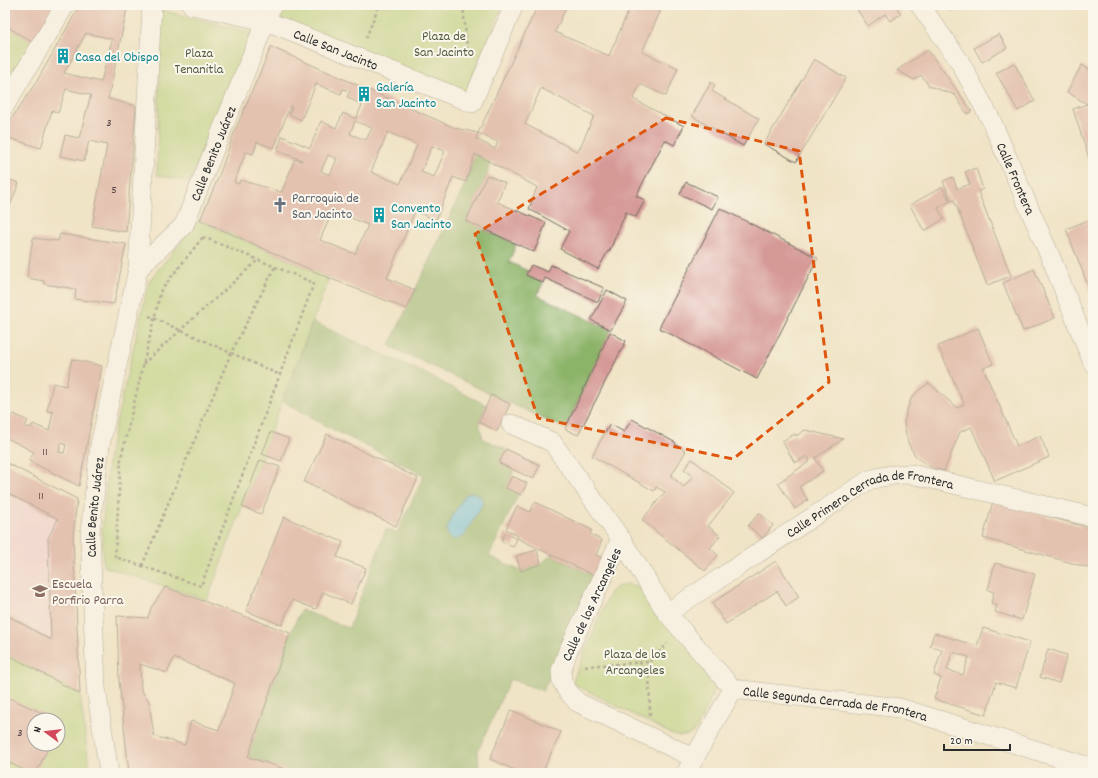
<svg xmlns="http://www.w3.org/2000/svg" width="1098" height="778" font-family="Dekko,sans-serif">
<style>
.built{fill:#f5cfdb}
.green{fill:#b1d279;stroke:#6e7e52;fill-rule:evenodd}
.forest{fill:#8cb469;stroke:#5c704a}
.water{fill:#69c3e7;stroke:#4a7789}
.building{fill:#d59996;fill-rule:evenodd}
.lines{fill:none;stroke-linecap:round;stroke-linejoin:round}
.minor-casing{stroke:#706c61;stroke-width:20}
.path{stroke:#706c61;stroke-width:2.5;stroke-dasharray:3 3;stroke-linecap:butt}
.minor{stroke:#fff;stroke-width:19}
.marked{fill:none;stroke:#df570e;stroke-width:3;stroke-dasharray:8 5;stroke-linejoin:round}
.labels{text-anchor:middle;stroke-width:4;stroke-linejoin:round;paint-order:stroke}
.number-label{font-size:12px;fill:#564646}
.park-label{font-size:14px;fill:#535d42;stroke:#fbf7ec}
.street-label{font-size:14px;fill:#2b2b2b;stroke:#fbf7ec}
.culture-label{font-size:14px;fill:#0d838f;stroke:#fbf7ec;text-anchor:start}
.worship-label{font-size:14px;fill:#5b616d;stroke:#fbf7ec;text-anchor:start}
.education-label{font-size:14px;fill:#785e54;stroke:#fbf7ec;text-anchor:start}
</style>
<rect width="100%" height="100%" fill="#fbf7ec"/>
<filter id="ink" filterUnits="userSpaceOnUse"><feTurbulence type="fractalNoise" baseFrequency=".025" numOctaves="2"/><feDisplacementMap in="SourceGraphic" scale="8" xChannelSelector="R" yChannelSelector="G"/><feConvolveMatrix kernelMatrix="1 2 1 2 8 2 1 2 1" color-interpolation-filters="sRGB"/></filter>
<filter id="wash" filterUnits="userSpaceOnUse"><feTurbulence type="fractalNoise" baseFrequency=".012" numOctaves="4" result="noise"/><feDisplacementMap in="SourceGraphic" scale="16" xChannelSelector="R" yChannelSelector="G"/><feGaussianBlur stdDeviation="0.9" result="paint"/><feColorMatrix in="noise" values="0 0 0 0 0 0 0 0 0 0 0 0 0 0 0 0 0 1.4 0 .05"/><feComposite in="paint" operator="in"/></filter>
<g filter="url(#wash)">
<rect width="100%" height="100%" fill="#f0e4c6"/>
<!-- built -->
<path class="built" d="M5 492 73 527 80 694 5 653Z"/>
<!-- green -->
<g class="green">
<path d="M282 5H503L466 92 277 19Z"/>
<path d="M161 10 253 33 189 182 157 175Z"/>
<path d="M5 25 33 43 5 89Z"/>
<path d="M199 220 329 278 207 600 103 566 102 533 109 453 149 281Z"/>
<path d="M628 584 639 587 644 591 718 683 696 730C688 737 681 738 671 734L572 683 610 592C616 587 621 585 628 584Z"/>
<path d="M5 653 80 694 90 773H5ZM34 720H58V744H34Z"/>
</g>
<!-- forest -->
<g class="forest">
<path d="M475 154 490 161 487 175 466 221 516 245 509 262 528 271 526 275 543 283 537 295 611 330 565 429 389 346 466 182Z"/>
<path d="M313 322 422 372 486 405 479 422 483 439 506 449 499 463 514 470 507 488 519 493 489 556 521 571 541 564 551 555 597 578 543 691 510 679 478 751 479 773H298L248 757 290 634 301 610 349 628 386 529 397 533 424 475 334 430 282 401Z"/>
</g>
<!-- water -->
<path class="water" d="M473 492 480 496 483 503 464 536 455 540C451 538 447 536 447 531 446 523 461 503 465 495Z"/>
<g id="blocks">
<!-- building -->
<g class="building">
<path d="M5 5H50L54 8 33 43 5 25Z"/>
<path d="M80 5H113L127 9 108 99 136 106 126 232 92 226 107 145 89 141 84 161 60 156 65 135 79 138 91 95 66 89 58 113 52 110 41 148 5 137V128L37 81ZM86 33 112 39 101 82 64 73Z"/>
<path d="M245 5H262V9L245 6Z"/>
<path d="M538 5H567L555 32 609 56 631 5H663L642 52 678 68 666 96 640 84 633 99 684 126 674 145 665 140 636 196 645 200 636 217 626 212 609 252 608 251 598 269 560 249 569 231 529 209 537 187 475 154 466 182 453 177 436 220 415 211 387 278 415 290 407 309 329 278 200 220 219 176 234 133 271 47 455 128 478 133ZM316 84 341 94 343 89 350 91 347 97 362 105 356 119 343 113 336 128 321 121 310 148 282 136 277 151 302 160V161L295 159 282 192 240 180 239 184 234 182 246 152 253 154 257 142 274 148 290 106 292 107 289 114 301 120ZM541 88 594 116 578 152 525 124ZM355 121 372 128 366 140 350 134ZM388 132 417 145 400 184 371 172ZM478 133 498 142 495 149 476 139ZM432 146 445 151 434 177 421 172ZM328 155 337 159 330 175 321 171ZM333 210 368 225 355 254 320 240Z"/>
<path d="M854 5H895L901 14 890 21 885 14 868 26Z"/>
<path d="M947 5H959L951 11Z"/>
<path d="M999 34 1007 48 982 62 974 48Z"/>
<path d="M928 50 951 82 972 111 967 114 955 95 929 86 921 75 914 80 897 70Z"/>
<path d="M814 59 846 78 796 162 764 144Z"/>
<path d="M1014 63 1035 101 1018 111 996 73Z"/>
<path d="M1082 65 1093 72V171L1073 109 1087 104 1067 92Z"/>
<path d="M711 82 715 85 712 91 759 119 743 146 692 116Z"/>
<path d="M976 168 983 189 978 191 1011 276 987 285 954 200 951 201 943 181 953 177 957 189 970 184 965 172Z"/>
<path d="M487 175 505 183 497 202 546 223 534 252 466 221Z"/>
<path d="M5 178 19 183 5 218Z"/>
<path d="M686 182 718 197 712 209 680 194Z"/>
<path d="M942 187 950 201 938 208 944 219 924 231 910 205Z"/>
<path d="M720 208 818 258 757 379 659 328Z"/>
<path d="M1093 218V298L1066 229Z"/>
<path d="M60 234 126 244 114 304 75 299 76 289 44 284V281L27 278 33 238 58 241Z"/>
<path d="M531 265 548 272 551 265 604 288 598 302 545 278 543 283 526 275Z"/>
<path d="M1034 269 1055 318 1023 331 1003 283Z"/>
<path d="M607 290 627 301 611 330 591 320Z"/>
<path d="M978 328 993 364 983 368 1017 446 1040 436 1049 457 995 481 971 427 960 432 944 471 933 468 923 462 915 455 909 445 906 435 904 422 907 410 911 399 919 390 929 383 957 408 964 404 938 346Z"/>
<path d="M610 332 626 341 578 435 565 429Z"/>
<path d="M72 359 102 366 79 486 29 461 34 452 5 437V413L12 417 14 414 28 421 25 426 31 428 33 424 49 431 53 412 47 411 53 383 66 386ZM61 443 66 445 64 453 59 452Z"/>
<path d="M491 395 510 404 497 431 479 422Z"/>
<path d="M632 419 676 443 675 444 686 451 671 476 684 487 693 476 684 469 692 459 734 493 708 526 720 536 710 548 718 555 705 571 642 520 665 492 656 487 654 491 592 456 610 424 624 432Z"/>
<path d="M805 430 843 439 815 458 823 471 799 487 808 500 795 509 778 483 810 461 807 456 795 463 782 441 795 434 796 436Z"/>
<path d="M271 432 289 439 281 461 262 454Z"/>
<path d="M327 434 418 478 396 526 304 482Z"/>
<path d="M506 449 540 465 533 479 499 463Z"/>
<path d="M260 460 280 467 261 514 242 507Z"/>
<path d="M5 462 77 499 73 537 80 694 5 653V614L51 640 48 538 58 519 5 492Z"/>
<path d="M512 476 527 483 521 495 506 488Z"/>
<path d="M993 501 1093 529V569L983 538Z"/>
<path d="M535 502 592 530 590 534 602 540 596 555 604 559 595 576 517 538 518 536 506 529 517 506 530 512Z"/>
<path d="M759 513 773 525 763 538 748 526Z"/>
<path d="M284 517 343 542 337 557 366 568 351 604 323 592 316 609 292 600 282 625 246 611Z"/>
<path d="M505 533 517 539 513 547 501 541Z"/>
<path d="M537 550 541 564 521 571 516 556Z"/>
<path d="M776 561 799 597 786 606 777 591 726 624 712 603Z"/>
<path d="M995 563 1035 574 1022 620 995 612 997 605 991 603 994 592 988 590Z"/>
<path d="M165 587 290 633 248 757 297 773H129L119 680 117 616 148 618 151 608ZM174 658 235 683 219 730 191 721 185 745 154 736 149 701 141 690 140 664 167 673Z"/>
<path d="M983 628 1030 642 1016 688 996 682 986 715 934 699 941 678 934 675 942 649 930 646 934 633 977 646ZM952 652 969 657 963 675 947 670Z"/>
<path d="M1048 649 1067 655 1059 683 1040 677Z"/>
<path d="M5 696 58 720H34V744H50L36 773H30L5 761Z"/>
<path d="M511 710 561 732 542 773H522L490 759Z"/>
</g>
</g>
</g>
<g filter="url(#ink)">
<use href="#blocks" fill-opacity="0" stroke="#706c61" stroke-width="1"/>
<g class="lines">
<defs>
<g id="minor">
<path id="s1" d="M192 5 266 21 472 103 514 5"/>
<path id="s2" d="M920 5 960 62 991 120 1053 263 1093 363"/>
<path d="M5 105 65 5"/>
<path id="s3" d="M138 269 184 225 272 5"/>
<path id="s4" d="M511 424 552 442 621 539 667 613 733 689 900 708 1093 768"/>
<path d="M621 539 568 651 561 671 562 681 566 689 577 702 694 758"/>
<path id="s5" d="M667 613 869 480C883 476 897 474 911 474L1093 517"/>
<path id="s6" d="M109 773 96 688 90 533 100 445 138 269 152 5"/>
<path d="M686 773 733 689"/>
</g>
</defs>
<!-- minor casing -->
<use href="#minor" class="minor-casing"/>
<!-- path -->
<g class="path">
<path d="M463 5 468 58"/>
<path d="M366 38 379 5"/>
<path d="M203 237 314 283 201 586 115 557 121 458 161 290Z"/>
<path d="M149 316 280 375"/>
<path d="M143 364 258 260"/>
<path d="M142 566 231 353 275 267"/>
<path d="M585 666 649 662"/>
<path d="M650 715 649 662 667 644"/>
</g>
<!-- minor -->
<use href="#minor" class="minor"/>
</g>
</g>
<!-- marked area -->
<path d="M0 0H1098V778H0ZM666 118 799 151 829 382 733 459 538 418 475 234Z" fill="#f0e4c6" fill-opacity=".55" fill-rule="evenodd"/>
<path class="marked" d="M666 118 799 151 829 382 733 459 538 418 475 234Z"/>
<!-- icons -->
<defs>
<symbol id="building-bare" viewBox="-9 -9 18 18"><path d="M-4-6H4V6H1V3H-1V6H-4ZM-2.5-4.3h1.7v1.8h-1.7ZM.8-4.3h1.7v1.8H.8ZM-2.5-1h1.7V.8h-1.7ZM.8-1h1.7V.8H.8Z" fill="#0f9aa8" stroke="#fbf7ec" stroke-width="2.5" paint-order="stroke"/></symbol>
<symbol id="church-bare" viewBox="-9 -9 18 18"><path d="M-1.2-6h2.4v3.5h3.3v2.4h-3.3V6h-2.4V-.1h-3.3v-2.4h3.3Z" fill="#6b7280" stroke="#fbf7ec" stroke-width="2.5" paint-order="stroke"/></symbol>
<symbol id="school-bare" viewBox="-9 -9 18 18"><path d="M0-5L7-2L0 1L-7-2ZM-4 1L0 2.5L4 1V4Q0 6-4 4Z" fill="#8d6e63" stroke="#fbf7ec" stroke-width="2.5" paint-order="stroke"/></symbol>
</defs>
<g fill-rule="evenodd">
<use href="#building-bare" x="52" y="45" width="22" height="22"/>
<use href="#building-bare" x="353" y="83" width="22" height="22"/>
<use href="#church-bare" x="269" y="194" width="22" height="22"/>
<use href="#building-bare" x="368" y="204" width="22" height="22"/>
<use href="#school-bare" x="29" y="580" width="22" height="22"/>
</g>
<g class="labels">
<!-- number labels -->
<g class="number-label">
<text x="109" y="126">3</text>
<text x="114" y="193">5</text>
<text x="45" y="455">11</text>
<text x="41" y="499">11</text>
<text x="20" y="736">3</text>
</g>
<!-- park labels -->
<g class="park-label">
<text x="444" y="40">Plaza de<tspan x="444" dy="16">San Jacinto</tspan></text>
<text x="199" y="57">Plaza<tspan x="199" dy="16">Tenanitla</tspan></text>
<text x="635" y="658">Plaza de los<tspan x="635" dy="16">Arcangeles</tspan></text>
</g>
<!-- street labels -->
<g class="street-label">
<text dy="5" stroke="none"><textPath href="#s1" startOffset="151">Calle San Jacinto</textPath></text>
<text dy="5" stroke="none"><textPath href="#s3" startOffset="141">Calle Benito Juárez</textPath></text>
<text dy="5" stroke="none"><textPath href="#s2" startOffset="199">Calle Frontera</textPath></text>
<text dy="5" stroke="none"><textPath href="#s6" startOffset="267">Calle Benito Juárez</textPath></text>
<text dy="5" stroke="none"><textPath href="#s5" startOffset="236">Calle Primera Cerrada de Frontera</textPath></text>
<text transform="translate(591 604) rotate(-65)" y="5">Calle de los Arcangeles</text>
<text dy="5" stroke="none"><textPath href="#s4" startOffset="455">Calle Segunda Cerrada de Frontera</textPath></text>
</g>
<!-- culture labels -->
<g class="culture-label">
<text x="75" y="61">Casa del Obispo</text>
<text x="376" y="91">Galería<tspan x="376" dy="16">San Jacinto</tspan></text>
<text x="391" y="212">Convento<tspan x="391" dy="16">San Jacinto</tspan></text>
</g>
<!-- worship labels -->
<g class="worship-label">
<text x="292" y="202">Parroquia de<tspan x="292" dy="16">San Jacinto</tspan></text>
</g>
<!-- education labels -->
<g class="education-label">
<text x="52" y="588">Escuela<tspan x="52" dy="16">Porfirio Parra</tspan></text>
</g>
</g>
<!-- margin -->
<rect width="1098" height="778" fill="none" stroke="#fbf7ec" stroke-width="20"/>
<!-- north arrow -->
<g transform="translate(46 732) rotate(285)"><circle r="19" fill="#fbf7ec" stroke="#a8a59f"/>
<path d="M0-3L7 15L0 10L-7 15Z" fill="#d1495b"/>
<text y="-6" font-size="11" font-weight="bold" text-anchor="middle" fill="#2b2b2b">N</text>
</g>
<!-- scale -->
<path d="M944 744v6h66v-6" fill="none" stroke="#2b2b2b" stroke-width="2"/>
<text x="950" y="744" font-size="12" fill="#2b2b2b" stroke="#fbf7ec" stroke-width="3" paint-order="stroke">20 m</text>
</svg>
